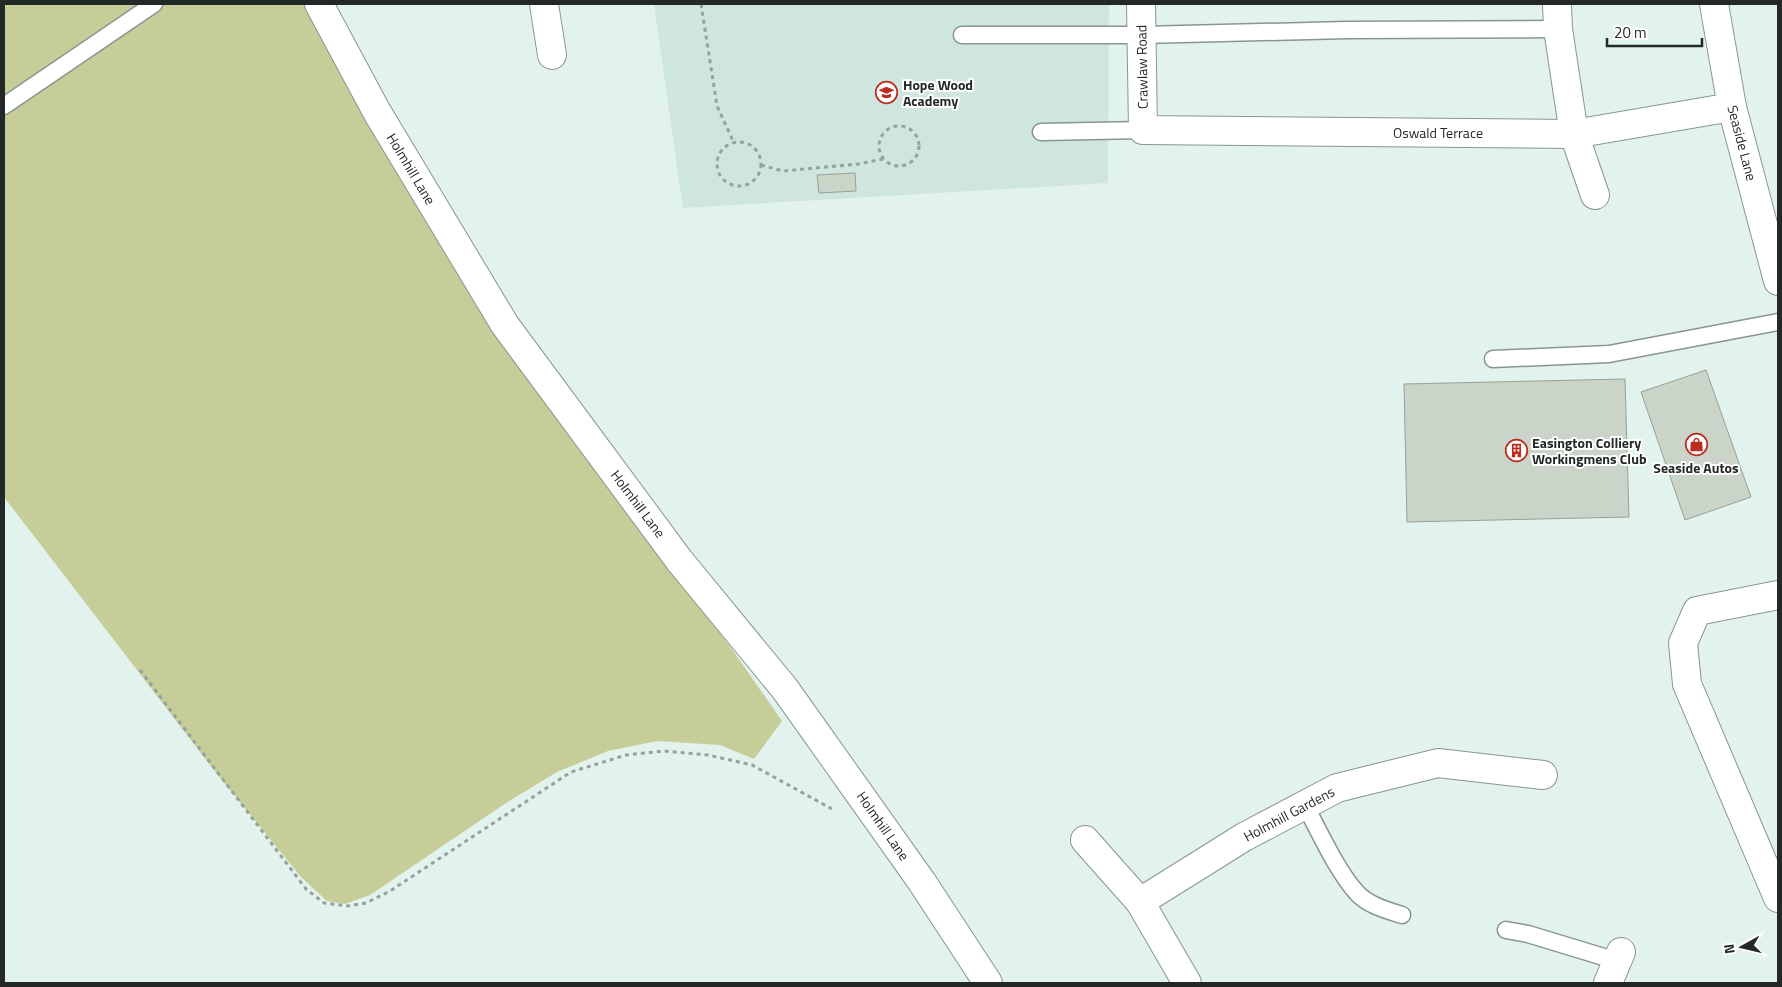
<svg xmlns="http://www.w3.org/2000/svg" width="1782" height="987" font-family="'Titillium Web',sans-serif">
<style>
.built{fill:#cee6dd}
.green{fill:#c6cd98}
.building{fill:#cad4c9;stroke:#97a196}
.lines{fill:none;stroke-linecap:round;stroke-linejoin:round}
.service-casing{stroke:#889690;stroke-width:19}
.minor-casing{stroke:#889690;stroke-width:30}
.secondary-casing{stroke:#889690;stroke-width:30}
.path{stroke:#96a29e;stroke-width:3;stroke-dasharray:4 4;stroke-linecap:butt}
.service{stroke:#fff;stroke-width:16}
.minor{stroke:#fff;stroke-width:28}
.secondary{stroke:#fff;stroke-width:28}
.labels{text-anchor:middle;stroke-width:4;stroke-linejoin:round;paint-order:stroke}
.street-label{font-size:14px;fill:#232927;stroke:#fff}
.poi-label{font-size:14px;font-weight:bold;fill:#232927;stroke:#fff;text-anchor:start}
</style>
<rect width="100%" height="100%" fill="#e2f2ec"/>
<!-- built -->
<path class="built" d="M654 4H1109L1108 183 683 208Z"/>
<!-- green -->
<path class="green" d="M4 4H306L511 356 607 486 729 645 782 721 754 759 720 745 657 741 608 751 557 772 506 803 370 895 345 904 327 901 301 877 217 774 4 497Z"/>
<!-- building -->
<g class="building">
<path d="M855 173 856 191 819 193 817 175Z"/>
<path d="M1706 370 1751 497 1685 520 1641 392Z"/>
<path d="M1625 379 1629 517 1407 522 1404 384Z"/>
</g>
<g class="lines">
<defs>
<g id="service">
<path d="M962 35H1142L1347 30 1558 29"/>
<path d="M4 106 154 4"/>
<path d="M1041 132 1143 130"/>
<path d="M1493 359 1609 354 1778 322"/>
<path d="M1305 805C1319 831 1337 871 1357 893 1368 905 1386 910 1402 915"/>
<path d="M1506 930 1528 934 1617 961"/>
</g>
<g id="minor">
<path d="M319 4 377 112 505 325 679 560 785 689 922 882 988 983"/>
<path d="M544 4 552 55"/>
<path d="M1141 4 1143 130 1574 134 1732 107"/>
<path d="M1557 4 1558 29 1574 134 1595 195"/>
<path d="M1778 595 1697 611 1683 643 1687 684 1778 898"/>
<path d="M1085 840 1140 902 1187 983"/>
<path d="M1140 902 1244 837 1337 788 1438 763 1543 775"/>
<path d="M1608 983 1621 952"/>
</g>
<path id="secondary" d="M1714 4 1732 107 1778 281"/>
</defs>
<!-- service casing -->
<use href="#service" class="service-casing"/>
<!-- minor casing -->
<use href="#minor" class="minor-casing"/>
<!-- secondary casing -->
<use href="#secondary" class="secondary-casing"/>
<!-- path -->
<g class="path">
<path d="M701 4 717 106 734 143"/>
<circle cx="899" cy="146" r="20"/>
<circle cx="739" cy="164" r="22"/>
<path d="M761 165 783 171 858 164 883 159"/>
<path d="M140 670 306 889 324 903 348 906 366 903 390 891 571 772 626 755 664 751 708 755 752 765 832 809"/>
</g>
<!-- service -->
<use href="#service" class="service"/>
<!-- minor -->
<use href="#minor" class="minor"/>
<!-- secondary -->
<use href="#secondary" class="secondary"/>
</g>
<!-- icons -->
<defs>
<symbol id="school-ring" viewBox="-11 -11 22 22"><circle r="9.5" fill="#fff" stroke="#bb2d1f" stroke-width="1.5"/><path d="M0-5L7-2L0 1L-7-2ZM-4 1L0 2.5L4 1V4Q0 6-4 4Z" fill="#bb2d1f"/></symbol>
<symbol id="shop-ring" viewBox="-11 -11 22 22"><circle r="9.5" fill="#fff" stroke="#bb2d1f" stroke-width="1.5"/><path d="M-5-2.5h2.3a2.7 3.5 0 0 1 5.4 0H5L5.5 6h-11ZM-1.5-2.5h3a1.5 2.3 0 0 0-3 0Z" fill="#bb2d1f"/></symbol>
<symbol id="building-ring" viewBox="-11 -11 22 22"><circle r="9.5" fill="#fff" stroke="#bb2d1f" stroke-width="1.5"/><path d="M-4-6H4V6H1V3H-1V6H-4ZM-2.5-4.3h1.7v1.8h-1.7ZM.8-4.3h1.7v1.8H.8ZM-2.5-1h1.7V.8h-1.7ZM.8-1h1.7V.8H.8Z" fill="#bb2d1f"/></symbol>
</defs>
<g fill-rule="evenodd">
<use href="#school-ring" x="874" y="80" width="25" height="25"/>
<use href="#shop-ring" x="1684" y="432" width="25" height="25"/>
<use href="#building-ring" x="1504" y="438" width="25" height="25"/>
</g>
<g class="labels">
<!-- street labels -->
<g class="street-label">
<text transform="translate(1142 67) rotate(-91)" y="5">Crawlaw Road</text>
<text x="1438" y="138">Oswald Terrace</text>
<text transform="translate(1742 143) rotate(75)" y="5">Seaside Lane</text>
<text transform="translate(411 169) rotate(59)" y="5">Holmhill Lane</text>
<text transform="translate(638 504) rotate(53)" y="5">Holmhill Lane</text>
<text transform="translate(1289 814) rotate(-28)" y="5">Holmhill Gardens</text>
<text transform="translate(883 826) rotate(55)" y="5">Holmhill Lane</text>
</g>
<!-- poi labels -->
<g class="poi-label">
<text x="903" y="90">Hope Wood<tspan x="903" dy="16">Academy</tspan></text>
<text x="1532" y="448">Easington Colliery<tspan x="1532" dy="16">Workingmens Club</tspan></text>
<text x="1696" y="473" text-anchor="middle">Seaside Autos</text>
</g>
</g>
<!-- border -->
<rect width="1782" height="987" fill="none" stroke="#232927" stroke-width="10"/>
<!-- north arrow -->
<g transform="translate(1742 947) rotate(262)" stroke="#ffffff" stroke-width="4" paint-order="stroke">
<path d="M0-4L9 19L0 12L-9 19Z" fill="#232927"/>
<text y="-8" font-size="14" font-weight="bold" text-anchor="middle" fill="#232927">N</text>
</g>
<!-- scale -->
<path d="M1607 38v8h95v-8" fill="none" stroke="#232927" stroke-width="2.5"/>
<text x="1614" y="38" font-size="15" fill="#232927" stroke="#ffffff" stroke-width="4" paint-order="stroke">20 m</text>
</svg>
